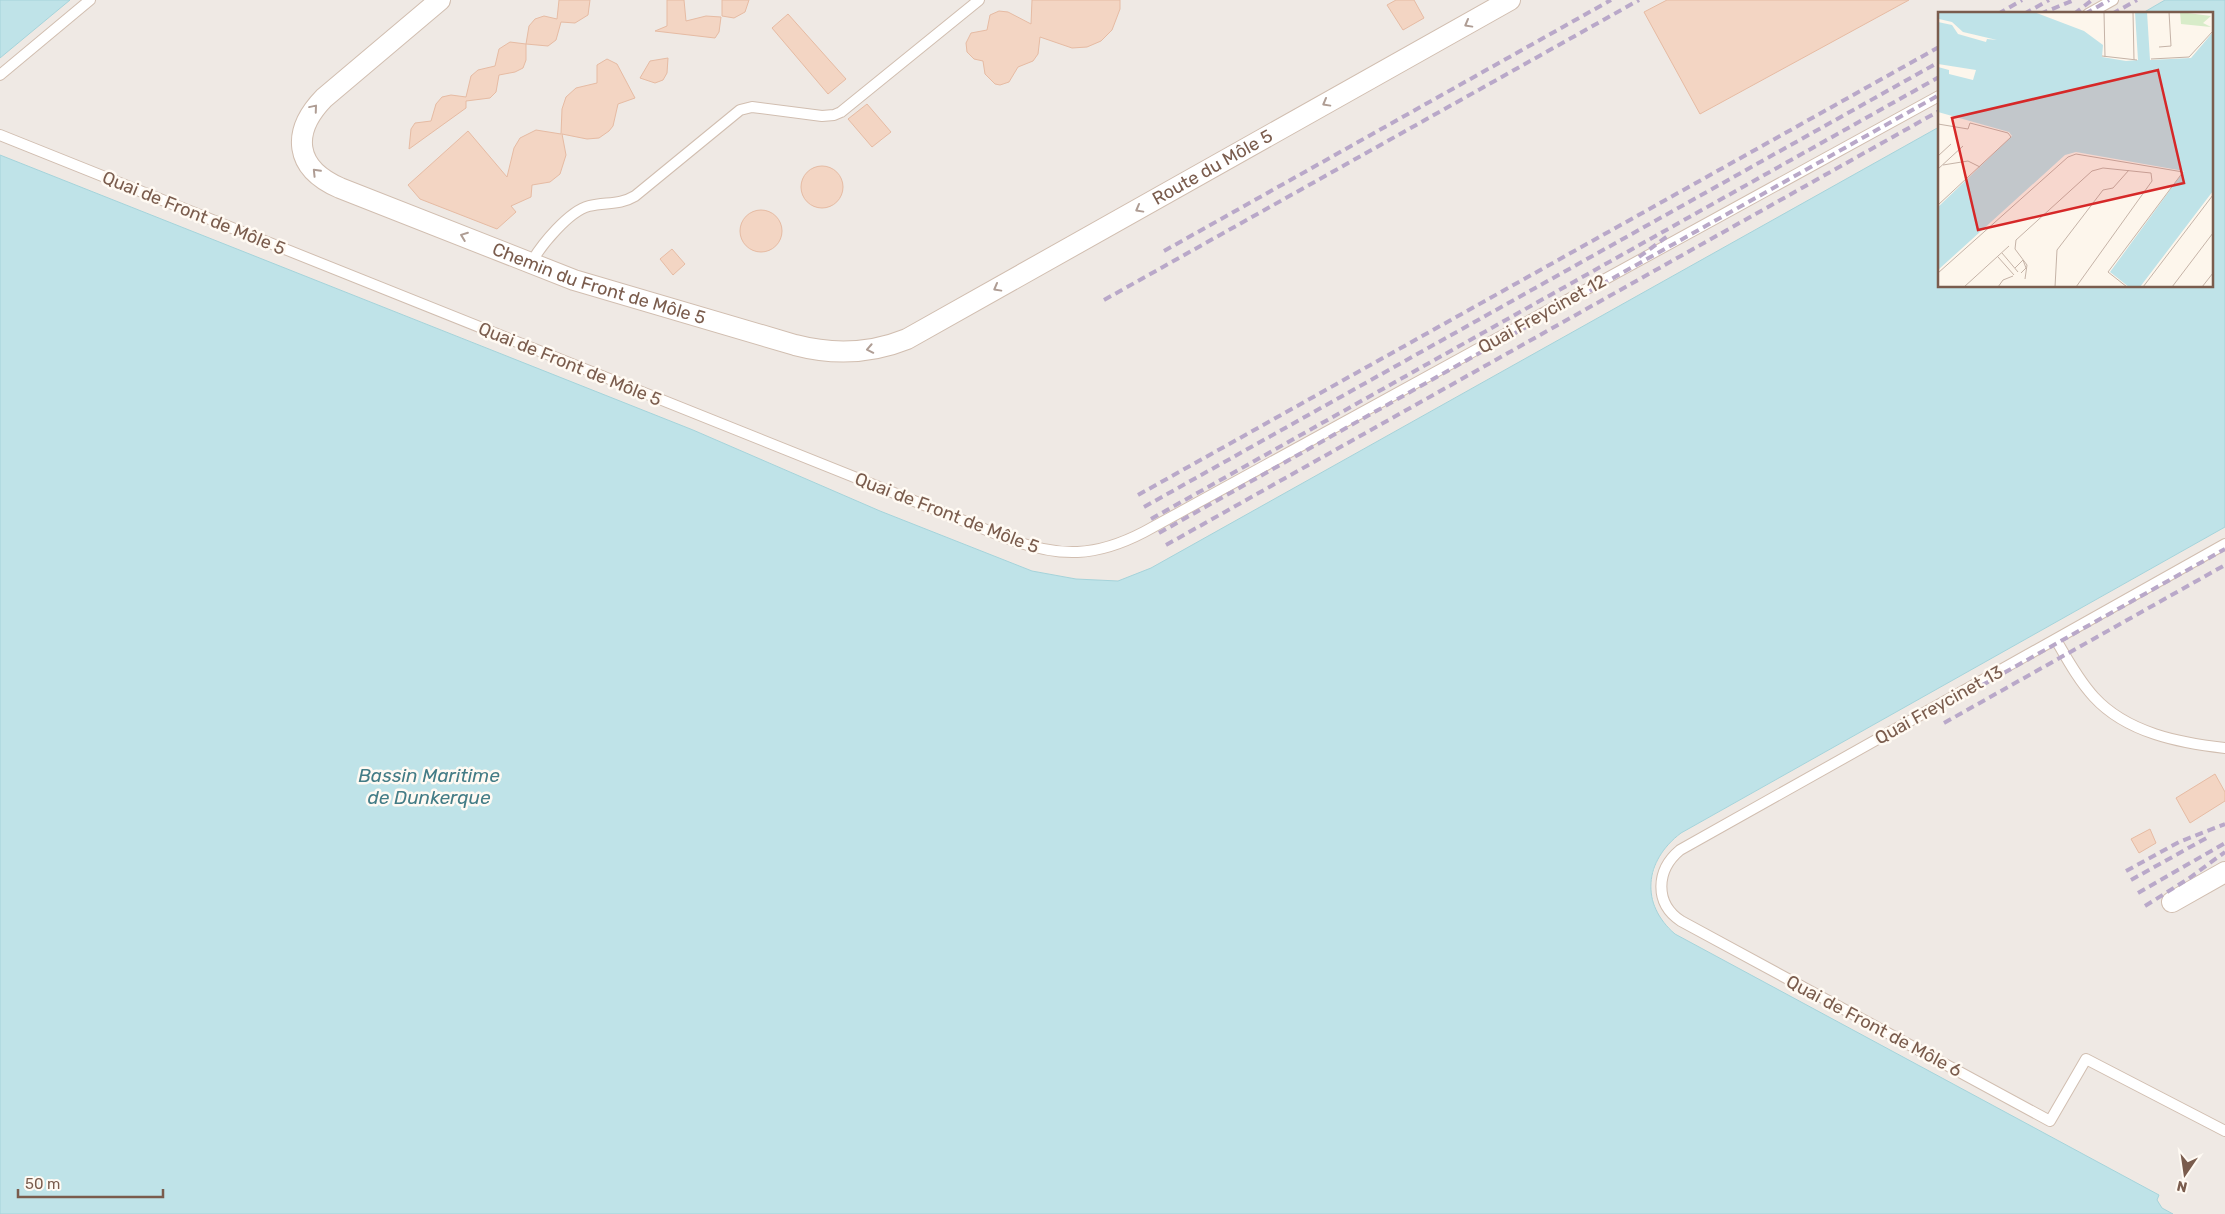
<svg xmlns="http://www.w3.org/2000/svg" width="2225" height="1214" font-family="Rubik,sans-serif">
<style>
.industrial{fill:#efe9e4}
.water{fill:#bfe3e8;stroke:#a5d3da}
.building{fill:#f3d5c3;stroke:#e6bba3}
.lines{fill:none;stroke-linecap:round;stroke-linejoin:round}
.lane-casing{stroke:#d1beb0;stroke-width:12}
.street-casing{stroke:#d1beb0;stroke-width:22}
.lane{stroke:#fff;stroke-width:10}
.street{stroke:#fff;stroke-width:20}
.rail{stroke:#b9a8c9;stroke-width:4;stroke-dasharray:8 5;stroke-linecap:butt}
.oneway{stroke:#af9d94}
.labels{text-anchor:middle;stroke-width:5;stroke-linejoin:round;paint-order:stroke}
.street-label{font-size:18px;fill:#7a5c4d;stroke:#fffaf3}
.water-label{font-size:19px;font-style:italic;fill:#437c86;stroke:#fffaf3}
.inset-road{fill:none;stroke:#c5b3a7;stroke-width:1}
.view{fill:#d62828;fill-opacity:0.15;stroke:#d62828;stroke-width:2.5}
.inset-edge{fill:none;stroke:#7a5c4d;stroke-width:2.5}
</style>
<rect width="100%" height="100%" fill="#fdf6ec"/>
<!-- industrial -->
<g class="industrial">
<path d="M70 0H2165L2141 14H1939V127L1151 569 1118 581 1076 579 1032 571 880 511 693 430 0 155V58Z"/>
<path d="M2225 527V1214H2173L2162 1208 2157 1200 2159 1195 1675 934 1658 916 1651 892V881L1658 858 1671 841 1681 833Z"/>
</g>
<!-- water -->
<g class="water">
<path d="M0 0H70L0 58Z"/>
<path d="M2165 0H2225V527L1681 833C1644 861 1640 904 1675 934L2159 1195 2157 1200 2162 1208 2173 1214H0V155L693 430 880 511 1032 571 1076 579 1118 581 1151 568 1939 127V286H2211V14H2141Z"/>
</g>
<!-- building -->
<g class="building">
<path d="M559 0H590L588 15 575 23 561 22 556 40 548 46 526 44 529 26 535 19 544 16 557 19Z"/>
<path d="M667 0H684L686 21 706 16 721 17 719 32 715 38 655 31 667 26Z"/>
<path d="M722 0H749L745 12 734 18 722 16Z"/>
<path d="M1032 0H1120V9L1112 30 1101 41 1087 47 1072 48 1040 37 1038 54 1033 61 1018 67 1009 82 1000 85 995 84 985 74 983 61 974 59 967 52 966 43 971 33 987 30 990 15 999 11 1008 12 1031 24Z"/>
<path d="M1396 0H1414L1424 18 1403 30 1387 5Z"/>
<path d="M1667 0H1909L1700 114 1644 12Z"/>
<path d="M788 14 846 79 828 94 772 28Z"/>
<path d="M510 42 526 44V60L523 68 515 72 499 75 496 92 490 98 466 101V108L409 149 411 129 415 123 431 121 436 104 442 97 451 95 466 97 471 76 478 70 495 66 499 49Z"/>
<path d="M668 58 667 73 663 80 655 83 640 78 650 61Z"/>
<path d="M607 59 617 64 635 98 618 104 613 126 609 131 599 138 587 139 562 134 566 155 560 174 550 182 532 185 531 197 511 206 516 212 497 229 420 199 408 185 468 131 507 177 514 148 520 138 536 130 561 134 562 109 566 97 576 88 597 83V65Z"/>
<path d="M867 104 891 132 872 147 848 119Z"/>
<circle cx="822" cy="187" r="21"/>
<circle cx="761" cy="231" r="21"/>
<path d="M672 249 685 264 673 275 660 259Z"/>
<path d="M2215 774 2225 792V801L2190 823 2176 798Z"/>
<path d="M2150 829 2156 843 2139 853 2131 839Z"/>
</g>
<g class="lines">
<defs>
<g id="lane">
<path d="M2088 14 2113 0"/>
<path d="M0 75 90 0"/>
<path d="M0 135 1009 539C1060 558 1096 557 1144 532L1939 96"/>
<path d="M531 263C541 245 569 211 589 206 606 202 620 205 635 196L740 110 752 107 822 116 834 115 841 112 979 0"/>
<path d="M2225 544 1680 850C1656 870 1654 903 1681 921L2050 1121 2086 1059 2225 1131"/>
<path d="M2056 640C2067 659 2079 681 2094 697 2127 733 2180 743 2225 748"/>
</g>
<g id="street">
<path id="s1" d="M440 0 324 98C291 132 294 168 340 188L574 280 795 345C833 355 870 354 907 339L1510 0"/>
<path d="M2172 902 2225 872"/>
</g>
</defs>
<!-- lane casing -->
<use href="#lane" class="lane-casing"/>
<!-- street casing -->
<use href="#street" class="street-casing"/>
<!-- lane -->
<use href="#lane" class="lane"/>
<!-- street -->
<use href="#street" class="street"/>
<!-- rail -->
<g class="rail">
<path d="M1998 14 2022 0"/>
<path d="M2024 14 2049 0"/>
<path d="M2040 14 2074 0"/>
<path d="M2074 14 2092 0"/>
<path d="M2085 14 2109 0"/>
<path d="M2112 14 2137 0"/>
<path d="M1164 251 1611 0"/>
<path d="M1639 257 1669 235"/>
<path d="M1104 300 1639 0"/>
<path d="M1138 495 1939 47"/>
<path d="M1144 507 1939 62"/>
<path d="M1151 519 1939 77"/>
<path d="M1159 533 1939 95"/>
<path d="M1166 545 1939 111"/>
<path d="M1936 711 2225 549"/>
<path d="M1944 723 2225 565"/>
<path d="M2126 871 2179 842 2225 824"/>
<path d="M2131 880 2210 836"/>
<path d="M2138 893 2225 843"/>
<path d="M2145 906 2188 879 2225 852"/>
</g>
</g>
<!-- one-way arrows -->
<defs><path id="oneway-chevron" d="M-2-3.5L2.5 0L-2 3.5" fill="none" stroke-width="1.6" stroke-linecap="round" stroke-linejoin="round" transform="scale(1.25)"/></defs>
<g class="oneway">
<use href="#oneway-chevron" transform="translate(1468 24) rotate(151)"/>
<use href="#oneway-chevron" transform="translate(1326 103) rotate(151)"/>
<use href="#oneway-chevron" transform="translate(314 108) rotate(-50)"/>
<use href="#oneway-chevron" transform="translate(316 172) rotate(-134)"/>
<use href="#oneway-chevron" transform="translate(1139 209) rotate(151)"/>
<use href="#oneway-chevron" transform="translate(464 236) rotate(-159)"/>
<use href="#oneway-chevron" transform="translate(997 288) rotate(151)"/>
<use href="#oneway-chevron" transform="translate(870 349) rotate(169)"/>
</g>
<g class="labels">
<!-- street labels -->
<g class="street-label">
<text dy="6" stroke="none"><textPath href="#s1" startOffset="1212">Route du Môle 5</textPath></text>
<text transform="translate(194 213) rotate(22)" y="6">Quai de Front de Môle 5</text>
<text dy="6" stroke="none"><textPath href="#s1" startOffset="542">Chemin du Front de Môle 5</textPath></text>
<text transform="translate(1542 314) rotate(-29)" y="6">Quai Freycinet 12</text>
<text transform="translate(570 364) rotate(22)" y="6">Quai de Front de Môle 5</text>
<text transform="translate(947 513) rotate(21)" y="6">Quai de Front de Môle 5</text>
<text transform="translate(1939 705) rotate(-29)" y="6">Quai Freycinet 13</text>
<text transform="translate(1874 1026) rotate(28)" y="6">Quai de Front de Môle 6</text>
</g>
<!-- water labels -->
<g class="water-label">
<text x="429" y="782">Bassin Maritime<tspan x="429" dy="22">de Dunkerque</tspan></text>
</g>
</g>
<!-- overview -->
<g transform="translate(1938 12)">
<rect width="275" height="275" fill="#fdf6ec"/>
<path d="M242 0 273 4 265 11 273 15 243 12Z" fill="#d8ecc9"/>
<path d="M0 0H96L146 19 165 33 164 45 188 49 200 48 197 0H209L212 48 253 46 275 20V179L202 275H191L172 260 246 159 138 140 127 143 0 258V195L74 124 71 120 0 100Z" fill="#bfe3e8"/>
<path d="M1 7 14 10 25 20 59 28 49 27 48 30 20 22 14 13 0 10ZM0 52 38 58 35 68 11 62V58L0 55Z" fill="#fdf6ec"/>
<path class="inset-road" d="M166 0 167 45M195 0 196 48M221 35 233 34 231 0M164 44 199 48M213 47 251 45 275 19M0 112 30 117 32 111 70 121 73 125 0 193M0 144 13 132M5 153 30 149 42 155M0 157 25 134M64 241 80 260M60 245 76 263M77 256 85 248 88 256 83 261M0 261 130 145 138 142 245 160 170 260 189 275M87 267 89 253 77 237 78 228 154 159 165 156 213 161 214 169 138 275M26 275 71 234M60 275 65 268 75 264M117 275 119 238 165 178 175 176 191 158M205 275 275 183M234 275 275 221M264 275 275 261"/>
<path class="view" d="M220 58 246 171 40 218 14 106Z"/>
<rect width="275" height="275" class="inset-edge"/>
</g>
<!-- north arrow -->
<g transform="translate(2185 1174) rotate(193)" stroke="#fffaf3" stroke-width="4" paint-order="stroke">
<path d="M0-4L9 19L0 12L-9 19Z" fill="#7a5c4d"/>
<text y="-8" font-size="14" font-weight="bold" text-anchor="middle" fill="#7a5c4d">N</text>
</g>
<!-- scale -->
<path d="M18 1189v8h145v-8" fill="none" stroke="#7a5c4d" stroke-width="2.5"/>
<text x="25" y="1189" font-size="15" fill="#7a5c4d" stroke="#fffaf3" stroke-width="4" paint-order="stroke">50 m</text>
</svg>
